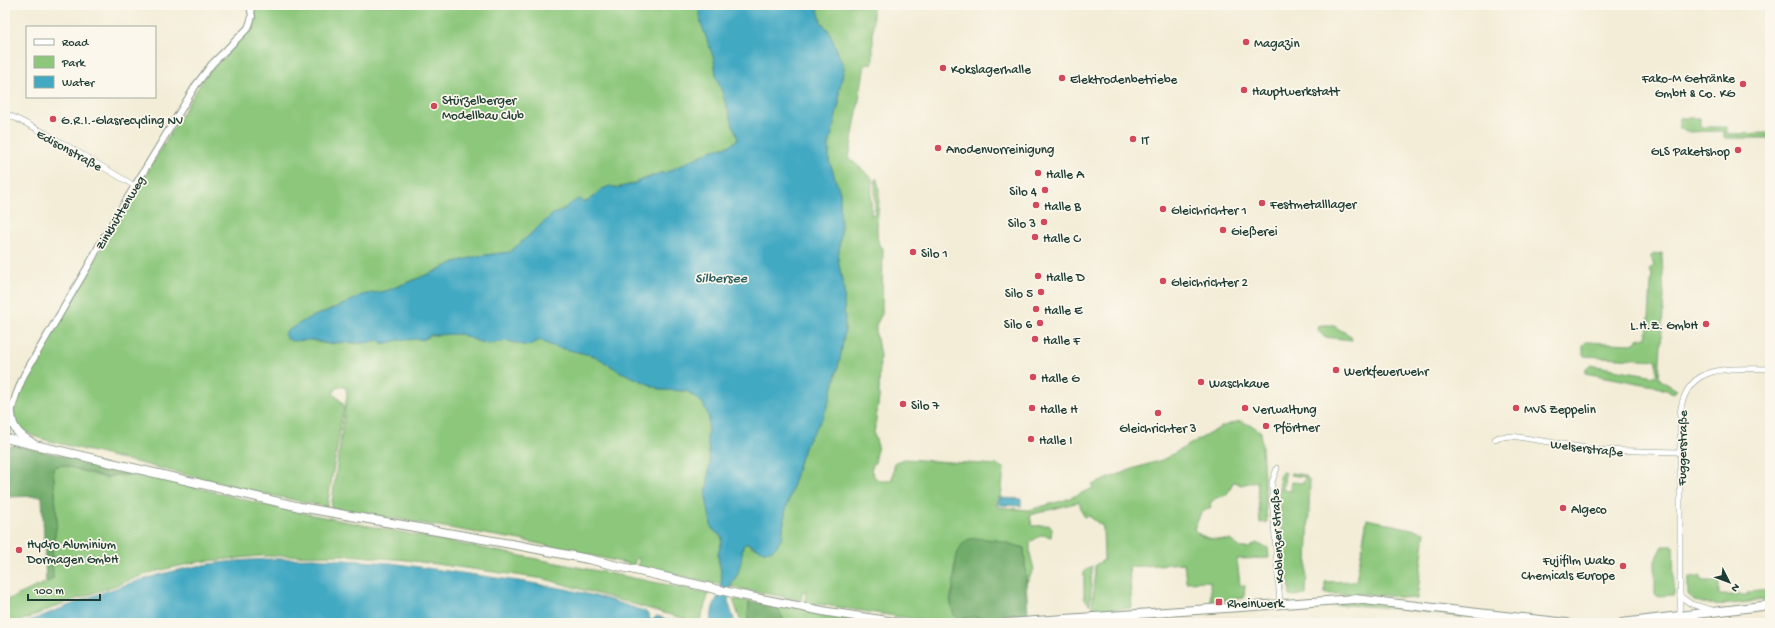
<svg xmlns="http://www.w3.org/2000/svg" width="1775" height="628" font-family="'Gochi Hand',sans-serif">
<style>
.green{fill:#8cc77b;stroke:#568258}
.forest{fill:#71ac6b;stroke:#487450}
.water{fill:#43a9c3;stroke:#31737c}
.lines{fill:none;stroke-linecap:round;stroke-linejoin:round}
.minor-casing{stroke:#899586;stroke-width:6}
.tertiary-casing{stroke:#899586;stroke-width:8}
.primary-casing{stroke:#899586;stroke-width:10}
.minor{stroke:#fff;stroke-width:5}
.tertiary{stroke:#fff;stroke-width:6}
.primary{stroke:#fff;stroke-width:8}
.poi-dot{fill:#d1495b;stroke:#fbf7ec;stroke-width:1.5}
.labels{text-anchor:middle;stroke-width:3.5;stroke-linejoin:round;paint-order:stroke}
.poi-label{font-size:13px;fill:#1f3d34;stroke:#fbf7ec;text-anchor:start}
.street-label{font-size:13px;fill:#1f3d34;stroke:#fbf7ec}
.water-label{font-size:14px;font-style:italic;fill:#2a5d5f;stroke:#fbf7ec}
</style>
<rect width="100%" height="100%" fill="#fbf7ec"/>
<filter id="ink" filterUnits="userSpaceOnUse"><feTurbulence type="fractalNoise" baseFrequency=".025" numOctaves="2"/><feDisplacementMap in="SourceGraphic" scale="8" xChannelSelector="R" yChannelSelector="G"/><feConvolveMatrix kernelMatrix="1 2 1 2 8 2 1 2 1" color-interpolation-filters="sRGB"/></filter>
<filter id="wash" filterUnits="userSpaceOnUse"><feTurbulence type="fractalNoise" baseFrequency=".012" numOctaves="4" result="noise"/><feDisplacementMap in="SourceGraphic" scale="16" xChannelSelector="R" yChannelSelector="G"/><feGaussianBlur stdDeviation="0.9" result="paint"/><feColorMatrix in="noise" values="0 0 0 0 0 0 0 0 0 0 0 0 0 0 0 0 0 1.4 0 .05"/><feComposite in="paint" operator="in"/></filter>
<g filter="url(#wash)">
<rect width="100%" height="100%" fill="#f3edd7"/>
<!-- green -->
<g class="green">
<path d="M254 5H700L701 23 714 59 716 75 738 139 731 145 710 151 665 173C657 172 634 184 625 186 617 188 611 186 604 189 598 191 594 197 589 200 584 204 575 204 569 206 562 208 559 213 553 214L510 252 478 256 455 262 434 272 386 291 362 295 347 303 307 319 297 327 288 330C299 335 317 344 329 344 334 344 339 342 344 343 356 343 366 344 378 340L382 343H387L399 340 425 339 430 335 461 334 477 341 488 344 508 341 527 346 541 340 547 344 556 347 595 356 619 371 662 390 687 391 703 403 709 418 707 438 710 461 706 498 712 529 722 537C722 544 718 550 718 556 718 567 723 572 721 585L638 566 639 558H636L634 565 526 541 331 508 347 394 346 389 343 386 337 388 333 393 342 402 344 406 327 507 261 493 49 441C40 438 25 435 18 426 4 408 33 369 40 351L203 79 252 26 254 18Z"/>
<path d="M817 5H873V63L865 65 849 158 872 178 871 215 874 214 875 210V179H877C883 202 873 226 879 245L883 248 882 314 876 325V334L880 355 879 398 874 434 878 446 875 457 876 460 871 469C874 480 882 484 892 479L895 462 904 459 998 465 1004 469 1001 497H998L997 507 1029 510 1065 500 1093 488 1092 485 1135 468 1162 460 1223 426 1240 421 1253 426 1261 432 1267 522 1260 523 1257 481 1241 485 1235 482H1233C1225 505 1220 490 1210 504L1211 507 1201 513 1194 529C1200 539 1219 540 1230 540L1241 548H1249L1256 543 1268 548 1269 558 1237 559 1240 585 1245 586 1244 598 1211 602 1210 581 1186 582 1184 563 1129 567 1132 608 1092 611 1095 565 1104 560 1103 527 1089 516 1084 517 1079 502 1030 515 1032 526 1050 525 1052 529 1051 537 1042 535 1030 542V554L1034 569 1026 584 1024 548 996 540H987L960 548 954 568V584L950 600 955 616 959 618 1030 615 1029 616 956 621H953V619L952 621 914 619 805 602 806 592 803 591 801 600 731 587 738 573 743 546 747 543 752 547 777 546 782 537 785 513 800 460 805 445 829 402 840 359 845 330 844 291 838 259 841 231 840 193 829 160V146L839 103V91L844 68 829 31 821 22Z"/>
<path d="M1679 118H1700V127H1727V134L1770 133V138H1725L1723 136V131L1686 132 1679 127Z"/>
<path d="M1662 253 1664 297 1659 377 1662 381 1677 390 1674 393 1654 386 1585 373V369L1590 365 1655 376 1657 374V360L1583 356V345L1586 342 1631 344 1637 342 1638 339 1646 337C1651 317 1649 295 1652 275L1649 269 1654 266 1652 259 1650 257 1654 254Z"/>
<path d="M1322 325H1332L1351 336 1352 340 1324 337 1318 330 1319 326Z"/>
<path d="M63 465 106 478C116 474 121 476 132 471L273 507 709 593 699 623 545 579 406 560 346 555 260 556 197 562 153 572 57 606 16 623H5V601L53 579 52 552 57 522 53 467Z"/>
<path d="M1282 472 1286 473V474H1285L1283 490 1291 491V482L1304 483 1305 477 1290 475 1291 473 1305 475 1310 481 1306 595 1290 596 1289 581 1286 577 1279 495 1280 474Z"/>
<path d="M1367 519 1425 532 1417 599 1368 594H1325V582L1356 581Z"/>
<path d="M1663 546H1673L1674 595 1656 596 1655 594V561Z"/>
<path d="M1092 566 1090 605 1084 598V571Z"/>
<path d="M1700 576H1701V581H1719V595H1748V592L1770 590V599C1750 601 1700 613 1688 594V581L1690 577H1699Z"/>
<path d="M733 599 749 601 748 620 751 623H741Z"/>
<path d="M1356 601 1462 613 1461 617C1419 611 1377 605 1335 605V603Z"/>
<path d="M776 605 869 621 870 623H785Z"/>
</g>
<!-- forest -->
<g class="forest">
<path d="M14 445 132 471 129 475H113L106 478 63 465 53 467 57 522 52 552 53 579 46 583 42 496 5 497V452L9 447Z"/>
<path d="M975 538 996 540 1024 548 1028 615 959 618 955 616C948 604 952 596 954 583 955 567 954 540 975 538Z"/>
<path d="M749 601 776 605 785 623H751L748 620Z"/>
</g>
<!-- water -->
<g class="water">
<path d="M817 5 821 22 829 31 844 68 839 91V103L829 146V160L840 193 841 231 838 259 844 291 845 330 840 359 829 402 822 419 805 445 800 460 785 513 782 537 777 546 771 551H763L747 543 743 546 741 562 738 573 731 584 728 601 735 623H710L713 607 719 594 722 578 718 554 722 542V537L712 529 706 498 710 461 707 438 709 418 703 403 687 391 662 390 619 371 595 356 556 347 547 344 541 340 527 346 508 341 488 344 477 341 460 334 430 335 425 339 399 340 387 343H382L378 340 366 343 342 342 329 344 313 340 292 341 286 338 284 333 307 319 347 303 362 295 386 291 434 272 455 262 478 256 510 252 553 214C563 213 570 200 581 199L583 202 588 201 602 189 610 186 618 188 633 184 639 181 649 178 660 173H665L710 151 731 145 738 139 716 75 714 59 701 23 699 6Z"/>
<path d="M999 498 1021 499V506L999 505Z"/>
<path d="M313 558 391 563 525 582 566 589 607 599 644 611 648 614 651 621 657 616 677 623H25C81 600 138 577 198 566 236 559 275 559 313 558Z"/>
</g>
</g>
<g filter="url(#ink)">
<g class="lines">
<defs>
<g id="minor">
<path d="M5 113 47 134 135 186"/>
<path d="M1495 439 1499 437 1512 436 1599 450 1679 452"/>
<path d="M1277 468 1272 482V497L1280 603"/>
<path d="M1680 596 1691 604 1712 610"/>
<path d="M1680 615V415C1685 362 1730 369 1770 369"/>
</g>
<path id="tertiary" d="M5 433 16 395 24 375 90 263 102 240 196 85 212 64 248 28 252 17 250 5"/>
<g id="primary">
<path d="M11 413C12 429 19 435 32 443"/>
<path d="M5 438 300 507 522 546 588 559 741 595 828 612 901 623"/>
<path d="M1007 623 1355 599 1567 623"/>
<path d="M1622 623 1770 605"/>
</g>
</defs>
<!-- minor casing -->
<use href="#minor" class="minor-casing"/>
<!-- tertiary casing -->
<use href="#tertiary" class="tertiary-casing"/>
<!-- primary casing -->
<use href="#primary" class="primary-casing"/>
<!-- minor -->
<use href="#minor" class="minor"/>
<!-- tertiary -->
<use href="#tertiary" class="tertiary"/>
<!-- primary -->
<use href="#primary" class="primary"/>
</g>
</g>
<!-- markers -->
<g class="poi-dot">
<circle cx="1246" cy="42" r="4"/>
<circle cx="943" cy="68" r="4"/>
<circle cx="1062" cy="78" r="4"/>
<circle cx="1743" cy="84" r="4"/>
<circle cx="1244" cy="90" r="4"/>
<circle cx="434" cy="106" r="4"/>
<circle cx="53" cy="119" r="4"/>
<circle cx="1133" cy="139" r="4"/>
<circle cx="938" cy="148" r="4"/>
<circle cx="1738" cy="150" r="4"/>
<circle cx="1038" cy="173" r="4"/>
<circle cx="1045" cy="190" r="4"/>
<circle cx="1262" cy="203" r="4"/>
<circle cx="1036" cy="205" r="4"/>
<circle cx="1163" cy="209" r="4"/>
<circle cx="1044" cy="222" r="4"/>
<circle cx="1223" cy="230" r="4"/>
<circle cx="1035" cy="237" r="4"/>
<circle cx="913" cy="252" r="4"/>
<circle cx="1038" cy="276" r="4"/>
<circle cx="1163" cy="281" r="4"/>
<circle cx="1041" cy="292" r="4"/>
<circle cx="1036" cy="309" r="4"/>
<circle cx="1040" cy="323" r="4"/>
<circle cx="1706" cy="324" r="4"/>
<circle cx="1035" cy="339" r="4"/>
<circle cx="1336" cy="370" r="4"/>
<circle cx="1033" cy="377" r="4"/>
<circle cx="1201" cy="382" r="4"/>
<circle cx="903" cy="404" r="4"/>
<circle cx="1032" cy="408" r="4"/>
<circle cx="1245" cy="408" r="4"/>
<circle cx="1516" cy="408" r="4"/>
<circle cx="1158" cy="413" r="4"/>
<circle cx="1266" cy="426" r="4"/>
<circle cx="1031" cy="439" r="4"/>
<circle cx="1563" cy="508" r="4"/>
<circle cx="19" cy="550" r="4"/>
<circle cx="1623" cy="566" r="4"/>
<rect x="1215" y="598" width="8" height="8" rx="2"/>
</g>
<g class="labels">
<!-- poi labels -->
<g class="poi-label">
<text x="1254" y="47">Magazin</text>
<text x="951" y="73">Kokslagerhalle</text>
<text x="1735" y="82" text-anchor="end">Fako-M Getränke<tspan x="1735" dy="15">GmbH &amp; Co. KG</tspan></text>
<text x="1070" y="83">Elektrodenbetriebe</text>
<text x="1252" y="95">Hauptwerkstatt</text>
<text x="442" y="104">Stürzelberger<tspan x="442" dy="15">Modellbau Club</tspan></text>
<text x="61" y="124">G.R.I.-Glasrecycling NV</text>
<text x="1141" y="144">IT</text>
<text x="946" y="153">Anodenvorreinigung</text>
<text x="1730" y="155" text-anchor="end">GLS Paketshop</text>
<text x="1046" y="178">Halle A</text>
<text x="1037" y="195" text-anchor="end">Silo 4</text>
<text x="1270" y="208">Festmetalllager</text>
<text x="1044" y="210">Halle B</text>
<text x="1171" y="214">Gleichrichter 1</text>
<text x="1036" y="227" text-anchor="end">Silo 3</text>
<text x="1231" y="235">Gießerei</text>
<text x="1043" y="242">Halle C</text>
<text x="921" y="257">Silo 1</text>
<text x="1046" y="281">Halle D</text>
<text x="1171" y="286">Gleichrichter 2</text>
<text x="1033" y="297" text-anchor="end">Silo 5</text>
<text x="1044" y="314">Halle E</text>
<text x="1032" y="328" text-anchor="end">Silo 6</text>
<text x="1698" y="329" text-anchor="end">L.H.Z. GmbH</text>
<text x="1043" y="344">Halle F</text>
<text x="1344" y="375">Werkfeuerwehr</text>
<text x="1041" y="382">Halle G</text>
<text x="1209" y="387">Waschkaue</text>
<text x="911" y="409">Silo 7</text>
<text x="1040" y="413">Halle H</text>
<text x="1253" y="413">Verwaltung</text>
<text x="1524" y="413">MVS Zeppelin</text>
<text x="1274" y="431">Pförtner</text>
<text x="1158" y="432" text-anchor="middle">Gleichrichter 3</text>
<text x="1039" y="444">Halle I</text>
<text x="1571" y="513">Algeco</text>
<text x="27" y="548">Hydro Aluminium<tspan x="27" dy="15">Dormagen GmbH</tspan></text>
<text x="1615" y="564" text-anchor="end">Fujifilm Wako<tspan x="1615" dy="15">Chemicals Europe</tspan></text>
<text x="1227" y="607">Rheinwerk</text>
</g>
<!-- street labels -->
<g class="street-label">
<text transform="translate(70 149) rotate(29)" y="5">Edisonstraße</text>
<text transform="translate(119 212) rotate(-59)" y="5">Zinkhüttenweg</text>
<text transform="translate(1587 447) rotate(7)" y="5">Welserstraße</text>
<text transform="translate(1681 448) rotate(-89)" y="5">Fuggerstraße</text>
<text transform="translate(1276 536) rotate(-93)" y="5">Koblenzer Straße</text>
</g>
<!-- water labels -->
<g class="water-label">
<text x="721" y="282">Silbersee</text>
</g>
</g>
<!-- margin -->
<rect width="1775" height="628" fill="none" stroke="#fbf7ec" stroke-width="20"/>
<!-- legend -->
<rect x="26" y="26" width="130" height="72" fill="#fbf7ec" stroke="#a3ada2"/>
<rect x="34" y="39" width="20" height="6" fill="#ffffff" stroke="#a3ada2"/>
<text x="62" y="46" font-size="12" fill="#1f3d34">Road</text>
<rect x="34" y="56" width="20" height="12" fill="#8cc77b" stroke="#a3ada2"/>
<text x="62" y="66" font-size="12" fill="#1f3d34">Park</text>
<rect x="34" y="76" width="20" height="12" fill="#43a9c3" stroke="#a3ada2"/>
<text x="62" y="86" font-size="12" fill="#1f3d34">Water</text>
<!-- north arrow -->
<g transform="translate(1729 582) rotate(132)" stroke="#fbf7ec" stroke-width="3" paint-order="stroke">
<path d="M0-3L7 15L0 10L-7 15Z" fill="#1f3d34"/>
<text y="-6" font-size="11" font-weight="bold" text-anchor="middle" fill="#1f3d34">N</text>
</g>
<!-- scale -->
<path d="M28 594v6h72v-6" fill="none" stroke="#1f3d34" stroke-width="2"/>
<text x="34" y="594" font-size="12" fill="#1f3d34" stroke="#fbf7ec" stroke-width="3" paint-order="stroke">100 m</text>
</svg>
